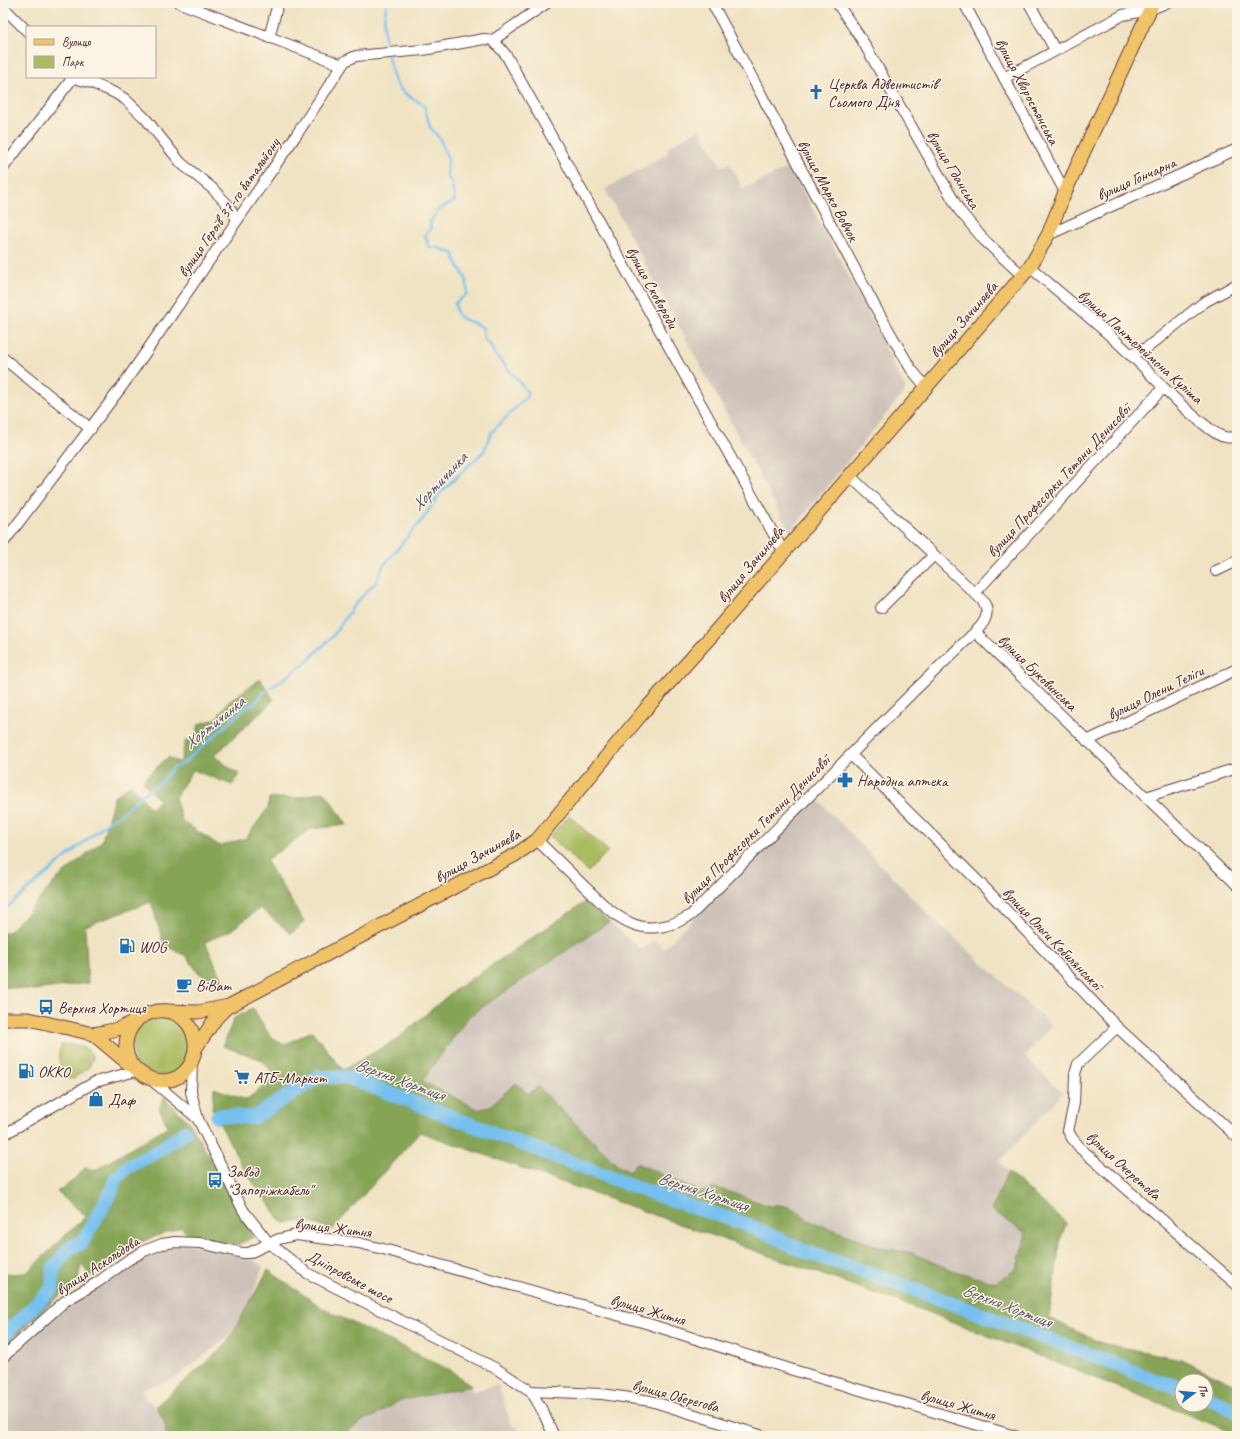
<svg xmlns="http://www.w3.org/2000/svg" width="1240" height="1439" font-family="Caveat,sans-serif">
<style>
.industrial{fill:#cdc2b9}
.green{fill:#a9bc60;stroke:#7a6e46}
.forest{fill:#86a456;stroke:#686240;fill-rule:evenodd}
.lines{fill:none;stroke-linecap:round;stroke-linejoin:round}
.stream{stroke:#76c0ef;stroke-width:2.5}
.river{stroke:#76c0ef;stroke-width:14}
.minor-casing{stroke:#633c42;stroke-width:12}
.major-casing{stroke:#633c42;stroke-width:15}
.minor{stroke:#fff;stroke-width:10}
.major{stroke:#f1c369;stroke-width:13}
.labels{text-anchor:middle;stroke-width:3;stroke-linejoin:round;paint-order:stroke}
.poi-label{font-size:16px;fill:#4a1f2b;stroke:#fcf5e5;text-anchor:start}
.street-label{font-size:16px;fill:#4a1f2b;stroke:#fcf5e5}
.water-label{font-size:17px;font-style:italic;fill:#574f66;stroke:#fcf5e5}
</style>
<rect width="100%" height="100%" fill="#fcf5e5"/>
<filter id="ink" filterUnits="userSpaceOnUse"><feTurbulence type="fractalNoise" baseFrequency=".025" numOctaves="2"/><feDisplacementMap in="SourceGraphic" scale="8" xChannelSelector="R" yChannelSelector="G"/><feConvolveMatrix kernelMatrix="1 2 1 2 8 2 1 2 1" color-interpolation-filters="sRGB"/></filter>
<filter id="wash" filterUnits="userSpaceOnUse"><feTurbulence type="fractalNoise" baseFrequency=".012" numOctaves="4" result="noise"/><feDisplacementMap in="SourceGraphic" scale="16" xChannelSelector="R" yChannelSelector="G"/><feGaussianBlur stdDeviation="0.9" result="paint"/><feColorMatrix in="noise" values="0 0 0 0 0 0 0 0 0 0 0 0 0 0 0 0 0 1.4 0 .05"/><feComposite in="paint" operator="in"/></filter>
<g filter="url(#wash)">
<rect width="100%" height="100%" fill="#f0e3c3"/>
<!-- industrial -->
<g class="industrial">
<path d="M700 129 721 166 730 164 743 189 790 167 869 314 906 390 790 532 605 189 667 154 669 146Z"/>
<path d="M814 796 929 915 1051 1025 1025 1057 1063 1093 999 1162 1008 1172 991 1211 1026 1233 1017 1268 996 1283 951 1270 912 1253 881 1248 808 1220 803 1214 717 1188 700 1192 636 1163 631 1172 618 1166 516 1083 490 1106 479 1110 422 1081 469 1016 609 922 642 950 653 940 664 948Z"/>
<path d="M175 1242 243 1253 263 1267 245 1314 228 1337 176 1378 142 1389 146 1401H150L165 1423 166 1436H3V1351L128 1260Z"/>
<path d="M498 1384 512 1427 517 1426 520 1436H341L365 1419 375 1416 399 1401 471 1386 472 1392Z"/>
</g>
<!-- green -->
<g class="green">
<path d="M569 816 608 851 588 872 550 836Z"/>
<path d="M164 1017C189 1023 200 1058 174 1072 169 1075 161 1075 155 1076L135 1063 131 1039C141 1023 144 1018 164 1017Z"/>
<path d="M62 1044C74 1044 88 1046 93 1057L89 1067 73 1079 67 1078C60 1067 55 1057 62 1044Z"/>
</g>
<!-- forest -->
<g class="forest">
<path d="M260 679 274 700 214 756 240 775 232 785 193 770 175 797 182 821 220 846 246 838 268 808 269 798H298L324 791 347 825 311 829 266 860 304 922 291 934 260 908 230 931 205 942 225 984 216 986 198 972 186 956 164 945 151 902 85 926 88 983 35 990 3 987V933L8 932 30 910 56 880 102 841 114 797 131 784 151 809 159 800 142 781 168 757 180 763 186 740 195 742 199 724 216 719 227 703Z"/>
<path d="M585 902 609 922 469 1016 422 1081 479 1110 490 1106 516 1083 528 1094 538 1087 618 1166 630 1172 636 1163 700 1192 717 1188 771 1206C783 1202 801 1211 808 1220L881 1248 912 1253 951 1270 996 1283 1017 1268 1026 1233 991 1210 1008 1172 1066 1223 1060 1242 1049 1318 1101 1343 1181 1359 1237 1386V1434L925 1311 420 1132 332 1230 307 1221 283 1223 246 1173 212 1109 214 1088 246 1100 276 1077 262 1060 223 1046 234 1018 253 1008 270 1036 284 1045 312 1031 343 1070 396 1040 452 992ZM1182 1381H1206V1405H1182Z"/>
<path d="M164 1097 188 1121 256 1236 229 1249 194 1242 181 1227 138 1243 90 1276 81 1264 78 1280 45 1308 3 1348V1272L5 1274 26 1273 86 1216 57 1192 70 1183 86 1167 94 1171 168 1126 159 1109Z"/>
<path d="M268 1270 324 1309 450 1370 471 1386 399 1401 375 1416 365 1419 341 1436H166L165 1423 156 1406 225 1346Z"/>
</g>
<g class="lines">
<!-- stream -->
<g class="stream">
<path d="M387 3C382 21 384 34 387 51"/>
<path d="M3 911 110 820 121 814 142 795 162 781 173 768 186 761 245 708 256 703 262 694 303 665 332 637 355 604 376 582 383 566 422 520 442 491 484 451 491 433 526 397 528 392 494 353 490 344 484 339 483 328C469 317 457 326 455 303L467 294C469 271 458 274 454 254L438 248 429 247 425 235 431 229 430 222 439 209 455 201 451 181 447 178 448 159 440 139 430 127 424 105C396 90 395 87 388 56"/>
<path d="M3 1317 5 1319 8 1331"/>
</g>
<!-- river -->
<g class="river">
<path d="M217 1117 222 1115 253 1118 318 1077H347L651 1193 751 1226 804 1251 881 1277 1125 1368 1151 1379 1182 1388"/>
<path d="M3 1336 52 1289 53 1269 70 1247 82 1243 111 1192 115 1180 126 1168 156 1152 185 1132 182 1134"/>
<path d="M1206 1396 1237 1412"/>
</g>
</g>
</g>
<g filter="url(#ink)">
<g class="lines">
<defs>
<g id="minor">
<path d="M180 3 342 65"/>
<path d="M712 3 877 310 911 369 926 387"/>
<path d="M837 3 862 40 959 210 984 240 1023 276"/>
<path d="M964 3 1065 192"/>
<path d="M1029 3 1055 50"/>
<path d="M3 7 27 31"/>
<path d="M269 38 278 3"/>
<path d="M493 40 506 55 783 551"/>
<path d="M70 77 92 83 115 93 125 99 145 118 181 163 213 189 227 204 237 219"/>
<path d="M1004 78 1123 15 1149 10 1166 3"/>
<path d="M3 168 72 79"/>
<path d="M1048 235 1237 149"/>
<path d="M1030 267C1063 296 1099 324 1131 355 1159 382 1185 412 1217 434 1224 438 1229 438 1237 437"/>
<path d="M1130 355 1148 347 1203 303 1237 284"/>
<path d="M3 358 91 429"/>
<path d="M850 476 983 601C991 613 985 623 975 632L1237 885"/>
<path d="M3 543 123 385 297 134 345 61 356 56 423 50 484 39 493 40 547 3"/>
<path d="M1216 571 1237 561"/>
<path d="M975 593 1163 388"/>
<path d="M881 608 934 555"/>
<path d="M1087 741 1237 669"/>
<path d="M851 755 986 889 1117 1027 1237 1137"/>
<path d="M1146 797 1237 768"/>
<path d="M537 840C553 856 569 871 585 887 600 901 614 917 633 924 652 932 675 925 691 915L912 693 975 632"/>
<path d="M1117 1027 1078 1064 1075 1074 1074 1103 1068 1131 1072 1138 1081 1149 1237 1285"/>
<path d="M192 1061 191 1092 198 1119 243 1210 269 1243 307 1273 495 1368 531 1391 542 1410 554 1436"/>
<path d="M149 1078 198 1119"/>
<path d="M3 1135 95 1082 136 1071"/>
<path d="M3 1357 65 1301 98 1282 128 1260 144 1251 162 1244 175 1242 200 1243 243 1253H249L279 1239 296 1235 359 1243 387 1250 649 1324 793 1370 1015 1436"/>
<path d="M531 1391 602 1394 651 1401 763 1436"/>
</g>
<g id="major">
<path d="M165 1011 198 1012 229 1006 515 855 537 840 645 710 714 633 1030 267 1048 235 1065 192 1153 3"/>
<path d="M3 1019H29L93 1034 130 1065"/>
<path d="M93 1034C103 1032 114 1031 123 1027 139 1019 152 1007 171 1012 183 1016 192 1026 194 1038 197 1047 194 1057 190 1065 164 1106 99 1059 138 1019"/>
<path d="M195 1049 216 1018 227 1007"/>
</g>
</defs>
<!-- minor casing -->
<use href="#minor" class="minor-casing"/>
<!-- major casing -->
<use href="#major" class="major-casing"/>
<!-- minor -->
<use href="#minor" class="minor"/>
<!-- major -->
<use href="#major" class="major"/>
</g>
</g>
<!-- icons -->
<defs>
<symbol id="church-bare" viewBox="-9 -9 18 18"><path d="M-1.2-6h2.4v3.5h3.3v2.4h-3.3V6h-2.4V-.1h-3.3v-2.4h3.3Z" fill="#1f6fb2" stroke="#fcf5e5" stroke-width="2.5" paint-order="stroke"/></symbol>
<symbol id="pharmacy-bare" viewBox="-9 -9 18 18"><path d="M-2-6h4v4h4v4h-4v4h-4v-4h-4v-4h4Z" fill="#1f6fb2" stroke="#fcf5e5" stroke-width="2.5" paint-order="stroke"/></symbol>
<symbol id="fuel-bare" viewBox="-9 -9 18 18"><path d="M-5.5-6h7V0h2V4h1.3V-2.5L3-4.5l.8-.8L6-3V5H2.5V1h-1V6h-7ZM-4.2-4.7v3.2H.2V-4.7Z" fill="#1f6fb2" stroke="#fcf5e5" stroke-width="2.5" paint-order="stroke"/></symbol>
<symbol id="cafe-bare" viewBox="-9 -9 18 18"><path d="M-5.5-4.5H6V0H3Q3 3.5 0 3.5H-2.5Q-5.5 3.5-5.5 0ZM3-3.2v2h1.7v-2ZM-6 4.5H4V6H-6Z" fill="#1f6fb2" stroke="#fcf5e5" stroke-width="2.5" paint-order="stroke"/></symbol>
<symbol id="bus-bare" viewBox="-9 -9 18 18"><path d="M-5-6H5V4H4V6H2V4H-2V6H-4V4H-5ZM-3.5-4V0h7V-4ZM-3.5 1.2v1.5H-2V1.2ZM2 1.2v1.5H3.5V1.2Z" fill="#1f6fb2" stroke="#fcf5e5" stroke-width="2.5" paint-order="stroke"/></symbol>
<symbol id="supermarket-bare" viewBox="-9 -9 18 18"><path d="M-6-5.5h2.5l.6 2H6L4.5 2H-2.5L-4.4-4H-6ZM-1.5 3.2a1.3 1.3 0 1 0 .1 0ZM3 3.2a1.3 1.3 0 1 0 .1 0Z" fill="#1f6fb2" stroke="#fcf5e5" stroke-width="2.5" paint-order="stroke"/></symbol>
<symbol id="shop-bare" viewBox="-9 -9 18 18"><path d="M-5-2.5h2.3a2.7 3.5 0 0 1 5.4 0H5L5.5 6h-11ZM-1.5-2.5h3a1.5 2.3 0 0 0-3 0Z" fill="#1f6fb2" stroke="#fcf5e5" stroke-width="2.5" paint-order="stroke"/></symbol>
</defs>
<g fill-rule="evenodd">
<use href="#church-bare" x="805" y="81" width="22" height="22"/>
<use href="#pharmacy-bare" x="834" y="769" width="22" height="22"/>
<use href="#fuel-bare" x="116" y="935" width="22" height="22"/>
<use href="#cafe-bare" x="173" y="974" width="22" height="22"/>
<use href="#bus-bare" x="35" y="996" width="22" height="22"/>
<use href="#fuel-bare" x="15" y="1060" width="22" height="22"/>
<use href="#supermarket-bare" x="231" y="1066" width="22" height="22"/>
<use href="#shop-bare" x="85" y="1088" width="22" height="22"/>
<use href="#bus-bare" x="204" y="1169" width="22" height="22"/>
</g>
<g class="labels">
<!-- poi labels -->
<g class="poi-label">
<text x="828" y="89">Церква Адвентистів<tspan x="828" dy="18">Сьомого Дня</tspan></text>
<text x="857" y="786">Народна аптека</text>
<text x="139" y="952">WOG</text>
<text x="196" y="991">ВіВат</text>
<text x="58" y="1013">Верхня Хортиця</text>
<text x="38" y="1077">ОККО</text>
<text x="254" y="1083">АТБ-Маркет</text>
<text x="108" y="1105">Даф</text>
<text x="227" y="1177">Завод<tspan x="227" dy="18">"Запоріжкабель"</tspan></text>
</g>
<!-- street labels -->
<g class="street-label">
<text transform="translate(1028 91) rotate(62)" y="6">вулиця Хворостянська</text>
<text transform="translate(954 169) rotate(59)" y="6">вулиця Гданська</text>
<text transform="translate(1136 178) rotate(-24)" y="6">вулиця Гончарна</text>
<text transform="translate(829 190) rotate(62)" y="6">вулиця Марко Вовчок</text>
<text transform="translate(228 207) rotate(-55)" y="6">вулиця Героїв 37-го батальйону</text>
<text transform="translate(653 287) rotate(61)" y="6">вулиця Сковороди</text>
<text transform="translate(963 319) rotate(-49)" y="6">вулиця Зачиняєва</text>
<text transform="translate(1141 346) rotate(42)" y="6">вулиця Пантелеймона Куліша</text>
<text transform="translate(1058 480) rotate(-47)" y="6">вулиця Професорки Тетяни Денисової</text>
<text transform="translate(750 564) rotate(-50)" y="6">вулиця Зачиняєва</text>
<text transform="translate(1038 672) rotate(44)" y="6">вулиця Буковинська</text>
<text transform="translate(1155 692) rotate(-26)" y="6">вулиця Олени Теліги</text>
<text transform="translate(755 829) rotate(-45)" y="6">вулиця Професорки Тетяни Денисової</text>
<text transform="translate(477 855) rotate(-29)" y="6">вулиця Зачиняєва</text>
<text transform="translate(1053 938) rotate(46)" y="6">вулиця Ольги Кобилянської</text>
<text transform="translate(1124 1165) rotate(42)" y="6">вулиця Очеретова</text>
<text transform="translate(333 1227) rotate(7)" y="6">вулиця Житня</text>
<text transform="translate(97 1265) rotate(-33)" y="6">вулиця Аскольдова</text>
<text transform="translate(350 1276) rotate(28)" y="6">Дніпровське шосе</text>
<text transform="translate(648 1309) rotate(16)" y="6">вулиця Житня</text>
<text transform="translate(676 1395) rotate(15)" y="6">вулиця Оберегова</text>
<text transform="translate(958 1404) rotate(16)" y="6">вулиця Житня</text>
</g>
<!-- water labels -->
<g class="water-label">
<text transform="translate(439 481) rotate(-47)" y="6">Хортичанка</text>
<text transform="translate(214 722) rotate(-39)" y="6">Хортичанка</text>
<text transform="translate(400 1079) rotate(20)" y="6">Верхня Хортиця</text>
<text transform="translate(703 1191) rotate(18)" y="6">Верхня Хортиця</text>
<text transform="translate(1007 1305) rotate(21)" y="6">Верхня Хортиця</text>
</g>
</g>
<!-- margin -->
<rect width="1240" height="1439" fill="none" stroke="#fcf5e5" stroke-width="16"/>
<!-- legend -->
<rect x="26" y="26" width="130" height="52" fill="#fcf5e5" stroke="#b59f9b"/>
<rect x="34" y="39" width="20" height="6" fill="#f1c369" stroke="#b59f9b"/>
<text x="62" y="46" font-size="12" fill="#4a1f2b">Вулиця</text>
<rect x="34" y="56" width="20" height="12" fill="#a9bc60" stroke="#b59f9b"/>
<text x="62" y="66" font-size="12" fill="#4a1f2b">Парк</text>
<!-- north arrow -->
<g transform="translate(1194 1393) rotate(74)"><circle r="19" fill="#fcf5e5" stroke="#b59f9b"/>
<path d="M0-3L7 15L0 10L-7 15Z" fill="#1f6fb2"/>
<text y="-6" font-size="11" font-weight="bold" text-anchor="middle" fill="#4a1f2b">Пн</text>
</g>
</svg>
